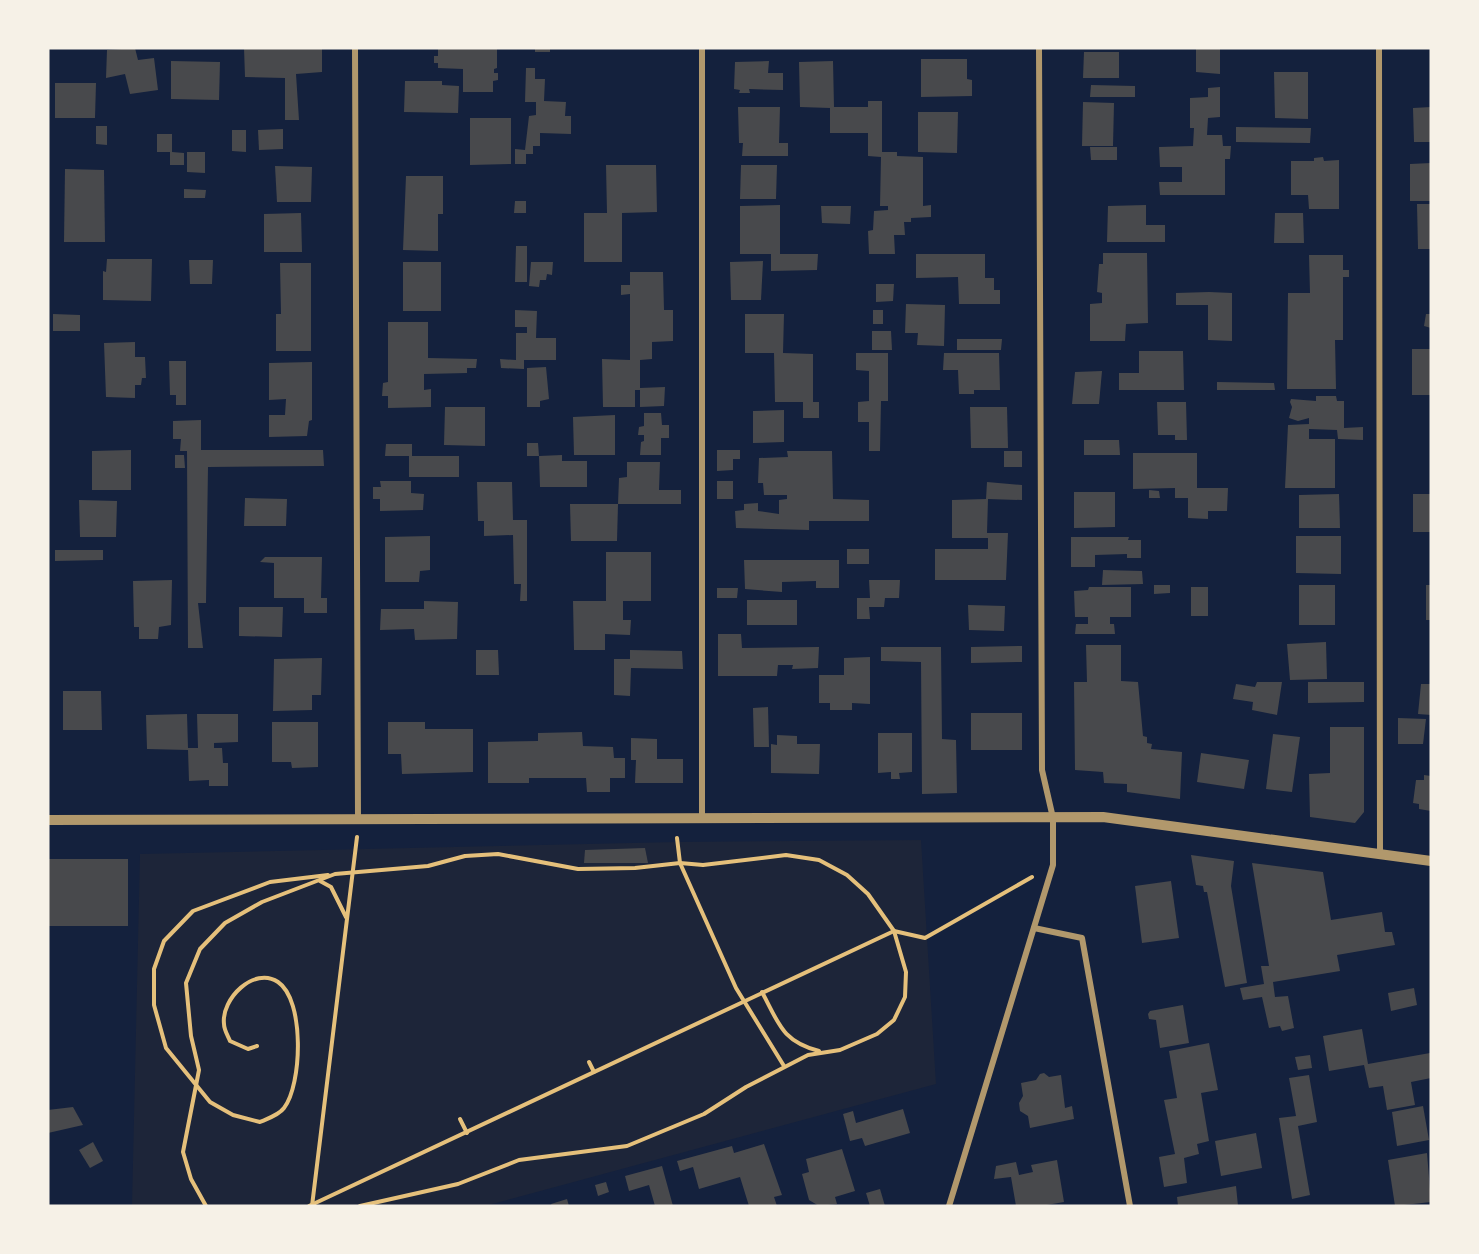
<svg xmlns="http://www.w3.org/2000/svg" width="1479" height="1254" font-family="Mulish,sans-serif">
<style>
.green{fill:#1d2539}
.building{fill:#48494c}
.lines{fill:none;stroke-linecap:round;stroke-linejoin:round}
.path{stroke:#e5c07b;stroke-width:4}
.minor{stroke:#b1986c;stroke-width:6}
.tertiary{stroke:#b1986c;stroke-width:10}
</style>
<rect width="100%" height="100%" fill="#14213d"/>
<!-- green -->
<path class="green" d="M921 840 936 1084 485 1206H132L140 854 677 842Z"/>
<!-- building -->
<g class="building">
<path d="M135 48 138 60 154 58 158 90 130 94 125 74 106 78 107 50Z"/>
<path d="M244 48H322V72L296 74 299 120H285V78L245 77Z"/>
<path d="M438 48H497V68L494 69V73H498V80L493 81V92H463V69L438 68V63H434V56H438Z"/>
<rect x="535" y="48" width="15" height="4"/>
<path d="M1196 48H1220V74L1196 72Z"/>
<path d="M1084 52H1119V78H1083Z"/>
<path d="M921 59H967V79L972 80V96L921 97Z"/>
<path d="M171 61 220 62 219 100 171 99Z"/>
<path d="M769 61 768 73H783V90L749 89 750 93H739L740 90 734 89 735 62Z"/>
<path d="M833 61 834 107H868V101H882V152H897V156L923 157V206L931 205V217L911 218V222H904L905 235H894L895 254H869L868 231 873 230 874 211 888 210V206H880L881 157 868 156V133H830V108L800 107 799 62Z"/>
<path d="M526 68H535V79H545L544 101 566 102 565 116H571V134L540 133V146H533V154H526V164H515V149L525 150 529 116 536 115V102H525Z"/>
<path d="M1274 72H1308V119L1275 118Z"/>
<path d="M405 81H442V85L459 86 458 113 404 112Z"/>
<path d="M55 83H96L95 118H55Z"/>
<path d="M1091 85 1135 86V97H1090Z"/>
<path d="M1220 87V117L1208 118 1207 135H1222L1223 146H1231L1230 159H1225V195H1160L1159 182H1182V167H1160L1159 147 1193 146 1194 128H1190V98L1208 97V88Z"/>
<path d="M1083 102 1114 103 1113 146H1082Z"/>
<path d="M738 107H780L779 143H788V156H742L743 143H739Z"/>
<path d="M1431 107V142H1414L1413 108Z"/>
<path d="M918 112H958L957 153 918 152Z"/>
<path d="M470 118H511V164L470 165Z"/>
<path d="M96 126H107V145L96 144Z"/>
<path d="M1236 127 1311 128 1310 143 1236 142Z"/>
<path d="M283 129V149L259 150 258 130Z"/>
<path d="M232 130H246V152L232 151Z"/>
<path d="M157 134H172V152L184 153V165H170V152H157Z"/>
<path d="M1090 147H1117V160H1091Z"/>
<path d="M187 152H205V173L187 172Z"/>
<path d="M1323 157 1324 161 1339 160V209H1309L1308 195H1291V161H1314V158Z"/>
<path d="M1431 163V201H1410V164Z"/>
<path d="M606 165H656L657 212 622 213V262H584V213H607Z"/>
<path d="M741 165H777L776 199H740Z"/>
<path d="M275 166 312 167 311 202H277Z"/>
<path d="M65 169 104 170 105 242H64Z"/>
<path d="M406 176H443V214H438V251L403 250Z"/>
<path d="M184 189 206 190 205 198H184Z"/>
<path d="M515 201H526V213H514Z"/>
<path d="M1417 204H1431V249H1418Z"/>
<path d="M780 205V254H818L817 270 771 271V254H740V206Z"/>
<path d="M1146 205V225H1165V242H1107L1108 206Z"/>
<path d="M821 206H851L850 224 822 223Z"/>
<path d="M301 213 302 252H264V214Z"/>
<path d="M1275 213H1303L1304 243H1274Z"/>
<path d="M516 246H527V282H515Z"/>
<path d="M1103 253H1147L1148 323 1126 324 1125 341H1090V304L1102 303V293L1097 292 1099 264H1103Z"/>
<path d="M916 254H985V278H994V290H1000V304H959L958 277 916 278Z"/>
<path d="M1309 255H1343V270H1349V277H1343V340H1335L1336 389H1287L1288 293H1310Z"/>
<path d="M107 259H152L151 301 103 300V271L106 272Z"/>
<path d="M189 260H213L212 284H190Z"/>
<path d="M763 261 761 300H731L730 262Z"/>
<rect x="403" y="262" width="38" height="49"/>
<path d="M531 262H553L552 275 547 274 546 280H540L539 287 529 286Z"/>
<path d="M280 263H311V351H276V314H281Z"/>
<path d="M630 272H663L664 310H673V341L652 342V359L640 360V388L665 387 664 406 640 407V390H635V407H603L602 359 630 360V294L621 295V285H630Z"/>
<path d="M876 284H894L893 301 876 302Z"/>
<path d="M1209 292 1232 293V341L1208 340V305H1176V293Z"/>
<path d="M906 304 945 305 944 346 917 345 918 333H905Z"/>
<path d="M515 310 537 311 536 338H556V360H524V369L501 368 500 359 516 360V333H527V327H515Z"/>
<rect x="873" y="310" width="10" height="14"/>
<path d="M53 314 80 315V331H53Z"/>
<path d="M745 314H784L783 353 813 354V402H819V418H803V402H775L774 353H745Z"/>
<path d="M1426 314H1431V328L1424 326Z"/>
<path d="M388 322H428V358L477 359 476 368H467V373L424 374V390L431 389V407L388 408V396H382L383 383 388 382Z"/>
<path d="M872 331H891L892 350H872Z"/>
<path d="M957 339H1002L1001 350H957Z"/>
<path d="M135 342V357H145L146 378H142L141 385H135V398L106 397 104 343Z"/>
<rect x="1412" y="349" width="19" height="46"/>
<path d="M1139 351H1183L1184 390H1119V373H1139Z"/>
<path d="M856 353H888V401H881L880 451H869V422H858V402L869 401V371L856 370Z"/>
<path d="M944 353H999L1000 390H974V394H959L958 370H943Z"/>
<path d="M169 361H186V405H176V395H170Z"/>
<path d="M312 362V420L309 421 307 436 269 437V415H285L286 399 269 400V363Z"/>
<path d="M546 367 549 399 540 401V407H527V368Z"/>
<path d="M1102 371 1099 404H1072L1075 372Z"/>
<path d="M1217 382 1274 383 1275 390H1217Z"/>
<path d="M1316 396H1336L1337 401H1344V428L1363 427V440L1338 439 1337 430 1309 429V439H1335V488H1285L1288 425 1309 424V418L1298 421 1289 418 1292 407 1290 402 1291 399 1316 401Z"/>
<path d="M1157 402H1186L1187 440H1175V435H1158Z"/>
<path d="M445 407H485V446L444 445Z"/>
<path d="M970 407H1007L1008 448H971Z"/>
<path d="M784 410V442L753 443V411Z"/>
<path d="M644 413H661L662 425H669V438H661V455H640L641 442 644 441V435H638L639 427 644 426Z"/>
<path d="M615 415V455H574L573 417Z"/>
<path d="M201 420V450H323L324 466 208 467 206 603H198L203 648H188L187 451H180L181 439H173V421Z"/>
<path d="M1084 440H1119L1120 455H1084Z"/>
<path d="M527 443H538L539 456 562 455V461H587V487H540L539 456H527Z"/>
<path d="M386 444H412V456H459V477H409V456H385Z"/>
<path d="M131 450V490H92V451Z"/>
<path d="M717 450H740V459H733V470L717 471Z"/>
<path d="M787 451H832L833 499 869 500V521H809V530L736 528 735 511 744 510V504L758 503V511L779 514V500L787 499V495H764L763 483H758L759 458 788 457Z"/>
<rect x="1004" y="451" width="18" height="16"/>
<path d="M1133 453H1197V488H1228L1227 511H1208V519L1188 518V498H1175V488L1133 489Z"/>
<path d="M175 455H184L185 468H175Z"/>
<path d="M627 462H660L659 490H681V504H618L619 478 627 477Z"/>
<path d="M380 481H411V493L424 494 423 510 380 511V499H373V487H381Z"/>
<rect x="717" y="481" width="16" height="18"/>
<path d="M477 482H512L513 520H527V601H520L521 584H514L513 535 484 536V521H478Z"/>
<path d="M987 482 1022 485V500L988 499 987 533H1008L1006 580H935V549H988V538H952V500L986 499Z"/>
<path d="M1149 490 1159 491 1160 498H1149Z"/>
<path d="M1074 492H1115V527L1074 528Z"/>
<path d="M1339 494 1340 528H1299V495Z"/>
<rect x="1413" y="494" width="18" height="38"/>
<path d="M245 498 287 499 286 526H244Z"/>
<path d="M79 500 117 501 116 537H80Z"/>
<path d="M570 504H618L617 541H571Z"/>
<path d="M430 536V570L420 571 419 582H385V537Z"/>
<path d="M1296 536H1341V574L1296 573Z"/>
<path d="M1071 537H1129L1128 540H1141V558H1127V554L1095 555V567H1071Z"/>
<rect x="847" y="549" width="22" height="15"/>
<path d="M55 550H103V560L55 561Z"/>
<path d="M606 552H651V601H623V620H631L630 635 605 634V650H574L573 601H606Z"/>
<path d="M265 557H322L321 598H327V613H304V598H274V563L260 562Z"/>
<path d="M744 560H839V588H816V581L782 582V592L745 589Z"/>
<path d="M1103 570 1142 571 1143 584 1102 585Z"/>
<path d="M172 580 171 625 159 627 158 639H139V627H134L133 581Z"/>
<path d="M869 580H900L899 598H885L884 607H869L870 619H857V598H870Z"/>
<path d="M1154 585H1170V593L1154 594Z"/>
<rect x="1299" y="585" width="36" height="40"/>
<rect x="1426" y="585" width="5" height="35"/>
<path d="M1089 587H1131V617H1110V624H1114L1115 634H1075L1076 624H1088V617H1075L1074 591 1088 590Z"/>
<rect x="1191" y="587" width="17" height="29"/>
<path d="M717 588H738L737 598H717Z"/>
<rect x="747" y="600" width="50" height="25"/>
<path d="M424 601 458 602 457 639 415 640 414 629 380 630 381 609H424Z"/>
<path d="M968 605 1005 606 1004 631 969 630Z"/>
<path d="M239 607H283L282 637 239 636Z"/>
<path d="M718 634H741L742 648 819 647 818 668 792 669 793 665H778L777 676H718Z"/>
<path d="M1326 642 1327 679 1290 680 1287 644Z"/>
<path d="M1086 645H1121V681L1138 682 1143 736 1147 737V743L1152 744 1151 749 1182 752 1180 799 1127 792V784L1104 783 1103 772 1075 770 1074 682H1087Z"/>
<path d="M1022 646V662L971 663V647Z"/>
<path d="M881 647H941L942 739 956 740 957 793 922 794 921 662 881 661Z"/>
<path d="M476 650H498L499 675H476Z"/>
<path d="M630 650 682 651 683 669 631 668 630 696 614 695V659H630Z"/>
<path d="M870 657V704L852 703V710H830V703H819V675H844V658Z"/>
<path d="M322 658 321 695H312V710L273 711 274 659Z"/>
<path d="M1257 682H1282L1277 715 1252 710 1253 702 1233 699 1236 684 1255 687Z"/>
<path d="M1308 682H1364V702L1308 703Z"/>
<path d="M1421 684H1431V715L1418 714Z"/>
<path d="M63 691H101L102 730H63Z"/>
<path d="M768 707 769 747H754L753 708Z"/>
<rect x="971" y="713" width="51" height="37"/>
<path d="M187 714 188 748H198L197 714H238V742L214 743V748H222L223 763H228V786H209V780L189 781 188 750 147 749 146 715Z"/>
<path d="M1398 718 1426 719 1423 744H1398Z"/>
<path d="M272 722H318V767L292 768 291 762H272Z"/>
<path d="M388 722H425V729H473V772L402 774 401 754H388Z"/>
<path d="M1330 727H1364V812L1355 823 1310 817 1309 774 1330 773Z"/>
<path d="M582 732 583 746 613 747 614 758H625V778H610V792H587L586 778H529V783H488V742L538 741V733Z"/>
<path d="M878 733H912V772L899 773 900 779H891V772L878 773Z"/>
<path d="M1273 734 1300 737 1292 792 1266 789Z"/>
<path d="M777 735 797 736V744H820L819 774 771 773V744L777 745Z"/>
<path d="M631 738 657 739V759H683V783H635L636 760H631Z"/>
<path d="M1201 753 1249 760 1244 789 1197 782Z"/>
<path d="M1424 775 1431 776V811L1419 809V804L1413 803 1416 780H1424Z"/>
<path d="M645 848 648 863H584L585 850Z"/>
<path d="M1191 855 1234 861 1231 886 1247 983 1225 987 1207 892H1204L1203 886 1196 885Z"/>
<rect x="48" y="859" width="80" height="67"/>
<path d="M1252 863 1323 872 1331 920 1382 912 1385 932H1392L1395 945 1337 955 1340 971 1273 982 1275 997 1288 996 1294 1028 1282 1031 1280 1026 1269 1028 1262 997 1243 1000 1240 988 1264 984 1261 966H1269Z"/>
<path d="M1171 881 1179 938 1142 943 1135 886Z"/>
<path d="M1414 988 1417 1005 1391 1011 1388 993Z"/>
<path d="M1183 1005 1189 1043 1160 1048 1156 1020 1149 1019 1148 1014 1150 1011Z"/>
<path d="M1362 1029 1368 1064 1430 1053 1431 1078 1411 1082 1415 1105 1387 1110 1383 1086 1369 1088 1364 1065 1329 1071 1323 1036Z"/>
<path d="M1209 1043 1218 1090 1201 1093 1209 1141 1197 1144 1199 1154 1184 1158 1187 1183 1164 1187 1159 1157 1175 1154 1164 1100 1177 1098 1169 1051Z"/>
<path d="M1310 1055 1312 1068 1298 1070 1295 1057Z"/>
<path d="M1044 1073 1049 1077 1061 1075 1065 1108 1072 1106 1074 1119 1030 1128 1028 1116 1020 1111 1019 1103 1023 1096 1021 1083 1036 1080 1040 1074Z"/>
<path d="M1309 1075 1317 1122 1298 1126 1310 1195 1292 1199 1279 1118 1296 1116 1289 1078Z"/>
<path d="M1423 1106 1429 1140 1397 1146 1392 1112Z"/>
<path d="M73 1107 83 1125 48 1133V1110Z"/>
<path d="M903 1109 910 1133 865 1146 862 1138 850 1141 843 1114 853 1111 856 1123Z"/>
<path d="M1256 1133 1262 1168 1221 1176 1215 1141Z"/>
<path d="M93 1142 103 1161 90 1168 79 1150Z"/>
<path d="M764 1144 782 1195 774 1197 777 1206H749L740 1177 699 1189 693 1167 680 1171 677 1161 732 1146 734 1153Z"/>
<path d="M842 1149 855 1191 835 1197 837 1204 819 1206 809 1200 802 1174 809 1172 806 1159Z"/>
<path d="M1427 1153 1431 1202 1395 1206 1388 1160Z"/>
<path d="M1057 1160 1064 1202 1041 1206H1016L1011 1177 994 1179 996 1166 1016 1162 1019 1175 1033 1172 1031 1165Z"/>
<path d="M662 1166 673 1206H655L649 1185 629 1191 625 1176Z"/>
<path d="M606 1182 609 1192 598 1196 595 1185Z"/>
<path d="M1236 1186 1238 1206H1178L1177 1197Z"/>
<path d="M880 1189 885 1206H870L866 1193Z"/>
<path d="M567 1199 569 1206H552L551 1204Z"/>
</g>
<g class="lines">
<!-- path -->
<g class="path">
<path d="M677 838 680 863 736 988 784 1066"/>
<path d="M320 881 331 887 346 917"/>
<path d="M762 992C779 1024 782 1041 819 1051"/>
<path d="M257 1046 248 1049 230 1041C228 1036 224 1030 224 1024 221 999 254 966 278 982 305 1000 302 1085 284 1108 279 1115 267 1119 260 1122L233 1115 210 1102 166 1048 154 1005V969L164 941 193 911 270 882 328 875"/>
<path d="M589 1062 594 1072"/>
<path d="M460 1119 467 1133"/>
<path d="M206 1206 191 1179 183 1152 199 1070 191 1036 186 983 200 949 225 923 262 902 335 874 428 866 465 856 498 854 578 869 635 868 680 863 703 865 786 855 819 860 847 875 868 894 894 931 906 972 905 997 894 1020 877 1034 840 1050 808 1055 746 1087 704 1114 627 1146 519 1160 458 1184 360 1206"/>
<path d="M309 1206 894 931 925 938 1032 877"/>
<path d="M312 1206 357 837"/>
</g>
<!-- minor -->
<g class="minor">
<path d="M355 48 358 818"/>
<path d="M1379 48 1380 853"/>
<path d="M702 818V48"/>
<path d="M1034 928 1082 938 1130 1206"/>
<path d="M949 1206 1053 865V818L1042 770 1039 48"/>
</g>
<!-- tertiary -->
<path class="tertiary" d="M48 820 1103 817 1431 861"/>
</g>
<!-- border -->
<rect width="1479" height="1254" fill="none" stroke="#f6f1e7" stroke-width="99"/>
</svg>
